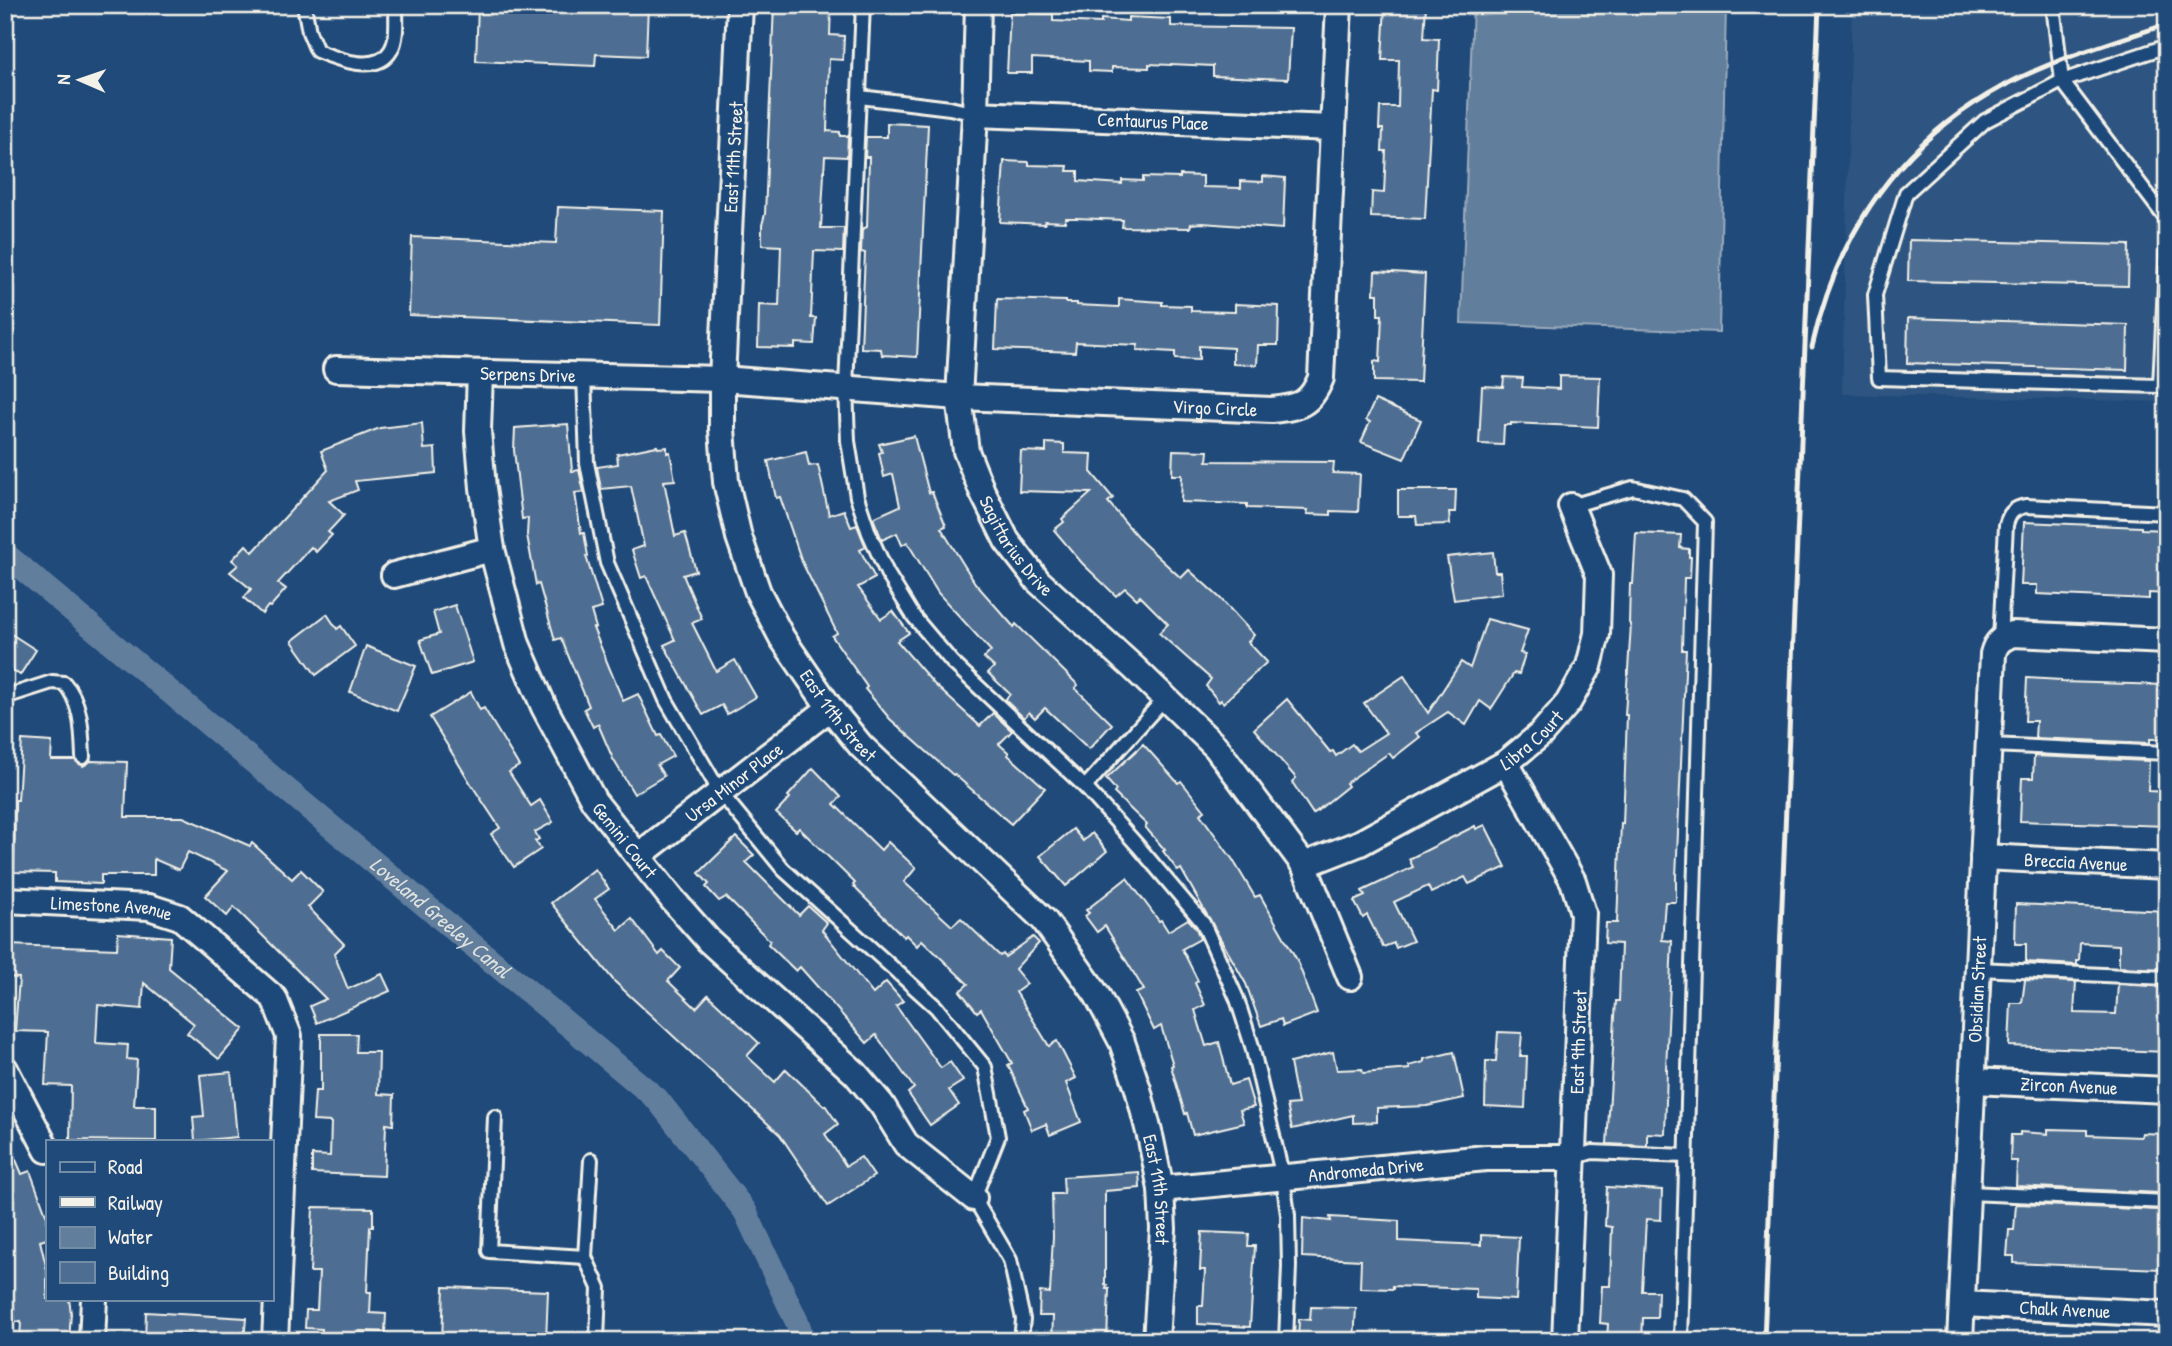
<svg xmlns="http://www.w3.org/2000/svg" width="2172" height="1346" font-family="'Patrick Hand',sans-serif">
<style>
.built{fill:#2d5581}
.water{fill:#627e9d;stroke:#9cacbb;stroke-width:2}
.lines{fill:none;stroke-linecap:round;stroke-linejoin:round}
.canal{stroke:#627e9d;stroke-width:24}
.building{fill:#4d6e92;stroke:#f4f1e8;stroke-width:2}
.service-casing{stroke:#f4f1e8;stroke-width:18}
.minor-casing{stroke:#f4f1e8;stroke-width:30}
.service{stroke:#1f4a7a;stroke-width:12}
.minor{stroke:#1f4a7a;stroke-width:24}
.rail{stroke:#f4f1e8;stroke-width:5}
.labels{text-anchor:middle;stroke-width:5;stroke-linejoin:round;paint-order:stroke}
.street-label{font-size:19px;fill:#f4f1e8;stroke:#1f4a7a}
.water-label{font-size:21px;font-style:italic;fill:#dee0dd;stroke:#1f4a7a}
</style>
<rect width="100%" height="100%" fill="#1f4a7a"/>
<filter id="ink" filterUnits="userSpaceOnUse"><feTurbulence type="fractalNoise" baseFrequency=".0143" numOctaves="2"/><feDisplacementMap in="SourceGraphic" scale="14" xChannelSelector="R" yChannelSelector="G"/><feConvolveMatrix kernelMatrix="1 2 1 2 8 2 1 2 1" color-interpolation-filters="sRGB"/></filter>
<g filter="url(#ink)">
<!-- built -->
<path class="built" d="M1852 5H2167V402L1842 394Z"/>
<!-- water -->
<path class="water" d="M1473 5H1726L1719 332 1461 323Z"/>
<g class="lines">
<!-- canal -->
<path class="canal" id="s1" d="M5 554 657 1099 745 1211 798 1324 803 1341"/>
</g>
<!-- building -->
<g class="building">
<path d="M478 5H648L646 56 596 54 595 66 476 61Z"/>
<path d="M774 5H831L830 35 844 36 843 60 829 59 827 131 840 132V136H848L847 157 825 156 821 228H844L843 252 814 251 811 318H816L814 344 795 343V348L758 347 759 305 779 306 781 246 762 245V225L765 214Z"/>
<path d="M1385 5H1426L1424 38 1439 39 1437 90 1432 89 1425 219 1371 217 1372 192 1384 193 1386 151H1382L1383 129H1379L1380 107H1398L1399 60H1382Z"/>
<path d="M1010 13 1053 14V21L1101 23V19L1128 21V17L1171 19V26L1291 28 1288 79 1213 76V66L1171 64V65L1149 64V68L1112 67V72L1089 71V61L1032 58V73H1007Z"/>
<path d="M887 123 928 125 917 357 882 355 881 349 861 348 865 253 861 252 862 229 867 227 869 157H865L866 137H887Z"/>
<path d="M1004 161 1029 162V165L1068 166 1067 171H1078V181L1122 184V180L1143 181V177L1180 178V175L1203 176V187L1241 188V181L1263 182V176L1285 178 1283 229 1202 223 1191 224 1190 228 1122 227 1123 220 1076 218H1066L1065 222 1045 221V224L1000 222Z"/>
<path d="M558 207 664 211 660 325 409 315 412 237 556 243Z"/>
<path d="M1909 240 2129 245 2128 286 1908 281Z"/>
<path d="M1375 271 1425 274 1420 382 1374 381V361L1380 362 1382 315H1378V294H1374Z"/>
<path d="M997 299 1066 301V303H1077V305L1119 307V299L1162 302V305L1191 306V311L1235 312V304L1279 306 1278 345H1258L1257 365 1233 364V348L1199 346V360L1175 359V352L1137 350 1138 345 1115 344 1076 342 1075 352 995 349Z"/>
<path d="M1908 318 2128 325 2127 370 1907 363Z"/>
<path d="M1559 376 1600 377 1598 427 1511 423V425H1504L1503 445 1479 444 1482 386 1503 387 1504 377 1523 378 1522 387 1559 389Z"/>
<path d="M1375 400 1421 420 1404 459 1361 442 1370 422 1366 420Z"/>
<path d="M422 423 424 449 435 448 436 473 355 481 358 490 329 501 344 515 328 532 332 535 316 552 311 547 278 583 286 589 270 607 268 606 262 614 244 598 251 589 230 572 238 565 232 560 246 545 253 552 328 470 321 451 380 428Z"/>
<path d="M568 424 572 471 579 470 584 492 575 493 581 533H584L588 556H586L602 608 591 611 596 628H593L623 701 638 694 658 736 661 735 673 756 657 765 664 776 634 794 613 759 598 724 593 727 584 709 589 706 561 638 555 640 539 584 536 585 527 535 528 518 522 519 514 450 515 428Z"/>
<path d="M914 436 929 493 932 492 946 526 941 528 975 583 1014 627 1016 624 1078 685 1075 688 1112 724 1089 749 1045 708 1035 718 1029 712 1024 718 1005 700 1010 694 988 673 994 667 984 658 991 651 938 593 907 542 902 545 897 533 882 540 873 518 900 506 893 474 884 477 879 453 882 452 879 444Z"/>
<path d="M1046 443 1064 444V453L1092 454 1091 472 1113 498 1108 502 1141 541 1181 578 1189 570 1220 598 1254 635 1248 642 1267 662 1223 703 1221 700 1219 702 1206 686 1211 679 1159 633 1168 624 1140 596 1137 599 1125 588 1116 596 1082 563 1054 530 1064 522 1062 519 1091 493 1019 491 1021 451 1046 452Z"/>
<path d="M657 446 658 448 667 447V453L670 452 675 480 664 481 675 536 685 533 696 571 683 575 702 619 692 623 716 671 735 660 756 697 727 714 722 705 703 715 664 645 675 640 646 576 641 578 632 550 644 546 631 486 601 489 597 467 618 464 617 454Z"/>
<path d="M1173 450 1208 451 1207 461 1334 462 1333 473 1360 474 1358 512 1331 511V515L1307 514 1308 510 1247 508V504L1181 502 1182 475H1172Z"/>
<path d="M806 452 809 466 818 465 829 515 844 510 851 527 857 525 866 547 860 550 875 578 858 587 881 619 893 611 909 633 897 641 934 684 980 726 993 713 1012 731 999 744 1009 753 1008 755 1045 788 1011 824 954 774 953 775 890 719 865 689 867 687 832 636 837 633 802 562 780 497 776 498 768 461Z"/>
<path d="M1398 490H1456L1455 512H1449L1450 524 1417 525 1416 516H1398Z"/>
<path d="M2024 522 2141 527V529L2167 530V594L2149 593V599L2037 594V585H2021Z"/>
<path d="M1636 533 1681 535 1680 548 1689 549V557H1691L1690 578H1684L1682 650H1686L1676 877V902H1665L1662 940 1672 941 1666 1069H1667L1665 1134 1647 1133V1146L1607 1144 1616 1001H1619L1621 944 1605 943 1606 923H1617L1621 823 1623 824 1627 715H1625L1631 624 1629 623 1630 584H1633Z"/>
<path d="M1493 552 1495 572H1500L1502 594 1454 600 1447 557Z"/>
<path d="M455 605 473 662 432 675 420 640 439 634 433 612Z"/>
<path d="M327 614 337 629 341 626 355 646 316 675 292 641Z"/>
<path d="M1487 619 1528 630 1520 653 1525 654 1519 674 1514 673 1491 709 1480 701 1466 725 1448 712 1416 733 1420 737 1393 758 1389 753 1346 783 1348 786 1313 814 1292 782 1296 778 1254 729 1287 699 1330 752 1333 751 1336 756 1352 744 1358 751 1386 733 1364 703 1404 676 1428 713 1461 662 1470 668Z"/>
<path d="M5 630 36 650 20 675 5 665Z"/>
<path d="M366 646 416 666 397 711 350 692Z"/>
<path d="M2027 678 2061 680V682L2167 685V739H2150V743L2035 738 2036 721H2025Z"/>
<path d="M471 692 480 710 484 708 519 766 509 772 531 806 540 800 553 822 535 832 539 839 535 841 541 849 514 867 491 834 500 828 471 784 430 717Z"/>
<path d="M22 740 52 742 51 760H75L83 766 91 761 127 762 125 817H183L250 846 252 843 292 879 301 870 323 892 308 907 344 944 334 954 348 989 382 974 390 991 317 1023 310 1006 326 999 234 907 227 916 205 896 228 871 188 852 179 870 154 859V875H101V884L55 882V873L14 872 15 800H18Z"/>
<path d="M1143 744 1178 783 1181 781 1205 811 1200 814 1233 860 1255 897 1260 895 1297 960 1317 1013 1283 1026 1281 1019 1261 1026 1246 984 1181 869 1178 871 1163 851 1165 850 1145 827 1147 825 1114 793 1116 790 1106 779Z"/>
<path d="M2034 756 2149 761 2148 791 2167 792V826L2020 821 2022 778H2033Z"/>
<path d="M813 768 841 797 834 804 881 850 888 842 916 868 904 882 952 926 961 918 1000 956 1003 954 1005 957 1033 937 1039 943 1015 969 1027 984 1016 992 1049 1046 1057 1041 1076 1078 1066 1083 1081 1122 1050 1135 1046 1124 1032 1130 1024 1110 1028 1108 1008 1065 1012 1063 981 1009 977 1012 960 991 968 984 922 940 917 946 906 935 904 937 857 890 853 885 855 883 799 828 796 831 776 813 790 798 788 796Z"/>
<path d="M1485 825 1506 867 1469 884 1465 877 1431 893 1428 886 1394 902 1413 941 1396 948 1394 943 1383 947 1367 915 1363 918 1354 901 1365 896 1362 891 1413 867 1409 859 1475 826 1476 829Z"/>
<path d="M1073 829 1083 841 1092 833 1107 851 1066 886 1040 856Z"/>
<path d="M736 837 754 855 746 862 799 915 808 906 827 923 822 930 873 994 886 982 903 1001 896 1006 941 1068 950 1062 963 1081 949 1090 959 1105 930 1125 908 1093 914 1088 876 1035 867 1043 800 967 796 971 768 944 770 941 726 897 719 901 706 887 709 884 699 873Z"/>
<path d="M595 869 609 889 595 899 619 930 632 919 659 955 663 951 680 968 668 981 696 1008 708 995 759 1043 747 1056 775 1082 786 1069 824 1106 825 1105 838 1124 825 1134 846 1166 861 1157 874 1176 828 1206 780 1135 614 981 551 903Z"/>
<path d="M1127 878 1159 921 1161 920 1168 931 1188 919 1196 928 1200 939 1182 949 1198 981 1195 983 1205 1005 1195 1010 1206 1046 1219 1042 1230 1085 1246 1080 1254 1107 1240 1110 1244 1123 1193 1135 1187 1113 1185 1114 1171 1066 1173 1065 1161 1026 1154 1030 1136 993 1144 990 1105 926 1097 932 1085 916 1089 913 1086 910Z"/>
<path d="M2016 904 2167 911V969L2119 967V945L2080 943 2079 961H2077V965L2026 962V944H2015Z"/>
<path d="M118 933 171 937 169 968 244 1029 219 1059 187 1033 194 1024 144 983 142 1009 98 1005 96 1043 128 1045 127 1059 137 1060 134 1106H156V1141L70 1140 71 1086 45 1085 48 1032 15 1031 19 978 7 977 8 945 117 949Z"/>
<path d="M2025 980 2076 982 2074 1013 2116 1014 2118 984 2167 987V1052L2009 1046 2011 1003H2022Z"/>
<path d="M1498 1032 1522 1033 1520 1056H1527L1525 1108 1485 1106 1486 1061H1496Z"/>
<path d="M321 1034H357L356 1052H379L378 1094 394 1095 393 1125 386 1124 384 1176 312 1173V1155L330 1156 331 1122 313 1121 315 1091H321Z"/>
<path d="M1333 1052 1337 1070 1362 1069 1363 1073 1410 1069 1409 1066 1424 1062V1059L1454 1052 1464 1098 1427 1106 1377 1108V1122L1353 1123V1115L1292 1129 1287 1105 1298 1104 1290 1063Z"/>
<path d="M231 1072 237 1137 195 1141 193 1117 204 1116 200 1075Z"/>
<path d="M2048 1129 2087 1130V1135L2141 1137 2142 1133 2167 1134V1169H2161L2160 1193 2016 1186 2017 1161H2010L2011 1135H2020V1132L2048 1134Z"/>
<path d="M5 1134 22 1174 30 1171 47 1217V1239L40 1241 47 1270V1299H69L71 1313 69 1341H20L21 1321 15 1322 7 1254 5 1255Z"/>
<path d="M1139 1172 1140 1188 1105 1191V1285H1107L1106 1289H1109L1107 1341H1052L1053 1316H1039L1040 1292 1050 1293 1053 1236 1052 1194H1064L1063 1177Z"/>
<path d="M1607 1187 1662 1190 1661 1220 1646 1219 1642 1291H1658L1657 1318H1643L1642 1341H1607L1608 1324 1600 1323 1602 1286H1610L1612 1227 1605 1226Z"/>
<path d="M2016 1204 2160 1210 2161 1235 2167 1236V1263H2161V1269L2014 1263V1256H2007L2009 1230H2014Z"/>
<path d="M313 1207 373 1208V1227H370L367 1292H371L370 1313 386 1314 385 1332 359 1331 358 1341H321L322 1329 305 1328 306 1310H317L319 1272H310Z"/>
<path d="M1330 1217 1399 1221V1241L1481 1245V1235L1519 1237 1516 1300 1476 1298V1289L1393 1286V1289L1360 1288 1361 1260 1302 1257 1303 1218 1331 1221Z"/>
<path d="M1202 1232 1249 1234 1248 1246H1255L1250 1327 1198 1324V1306H1203L1205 1270H1200Z"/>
<path d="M444 1287 548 1291 546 1341H442Z"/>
<path d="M1311 1307 1356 1308 1354 1341H1298L1299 1319 1310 1320Z"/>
<path d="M146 1312 246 1318 244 1341H214L215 1336 177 1334 176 1341H145Z"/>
</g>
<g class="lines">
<defs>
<g id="service">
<path d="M304 5 309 32 317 51C337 59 377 75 391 50 398 38 396 19 396 5"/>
<path d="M863 5 846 387 848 441 857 497 869 533 887 573 914 617 952 662 1085 787 1138 846 1203 923 1237 999 1252 1046 1283 1178 1288 1215 1289 1266 1286 1341"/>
<path d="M2053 5 2062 81 2167 220"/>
<path d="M2167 46 2062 81 1985 121 1906 193 1875 295 1879 378 2160 386 2167 244"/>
<path d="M860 97 950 108 975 114"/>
<path d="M584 375 587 463 607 563 666 700 720 792 783 869 936 1007 985 1067 998 1137 974 1198 1010 1260 1023 1319 1021 1341"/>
<path d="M1571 506 1633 488 1683 499 1705 522 1681 1341"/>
<path d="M2000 639 2006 525C2009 513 2014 508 2026 506L2167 513"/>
<path d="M5 697 52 682 64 683C82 702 82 733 83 757"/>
<path d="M1990 745 2167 753"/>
<path d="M1085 787 1165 698"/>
<path d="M1979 969 2167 978"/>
<path d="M495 1117 489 1251 585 1257"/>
<path d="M1573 1158 1592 1152 1686 1156"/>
<path d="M591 1160 585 1257 599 1288 597 1341"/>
<path d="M1969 1193 2167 1202"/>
</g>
<g id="minor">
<path id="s2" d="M740 5 722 379V429L726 482 739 537 758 592 782 638 830 708 861 746 1044 920 1097 995 1122 1042 1138 1089 1151 1140 1161 1189 1163 1229 1156 1341"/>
<path id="s3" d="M978 5 975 114 959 397 966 451 982 491 1007 541 1038 581 1134 668 1216 747 1304 865 1350 977"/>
<path id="s4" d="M975 114 1333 128"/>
<path id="s5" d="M336 369 722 379 959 397 1272 410C1299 407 1310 405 1321 378L1339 5"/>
<path id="s6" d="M480 373 478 431 483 488 492 549 517 644 544 707 594 801 672 899 709 941 855 1073 882 1105 906 1144 974 1198"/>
<path d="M394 575 492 549"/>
<path d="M1506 763 1573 881 1583 913 1565 1341"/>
<path id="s7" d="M638 856 830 708"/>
<path id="s8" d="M1983 857 2167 866"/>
<path id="s9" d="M1304 865 1360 843 1506 763 1541 734 1568 703 1589 666 1597 634 1599 575 1571 506"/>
<path id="s10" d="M5 900 149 907 180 917 274 998 289 1036 275 1341"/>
<path d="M5 1069 47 1150"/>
<path id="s11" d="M1973 1081 2167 1090"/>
<path id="s12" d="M1161 1189 1486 1158H1573"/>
<path id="s13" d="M1962 1304 2167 1314"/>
<path d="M92 1341 94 1299"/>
<path id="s14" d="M1960 1341 1993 654C1996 642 2001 639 2012 634L2167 641"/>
</g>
</defs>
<!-- service casing -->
<use href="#service" class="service-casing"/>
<!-- minor casing -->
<use href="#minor" class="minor-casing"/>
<!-- service -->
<use href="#service" class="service"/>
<!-- minor -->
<use href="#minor" class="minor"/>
<!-- rail -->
<g class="rail">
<path d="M1812 347C1839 227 1905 134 2017 79 2065 56 2117 41 2167 24"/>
<path d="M1764 1341 1819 5"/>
</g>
</g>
</g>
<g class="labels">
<!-- street labels -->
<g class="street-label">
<text dy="7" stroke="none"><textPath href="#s4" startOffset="178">Centaurus Place</textPath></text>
<text transform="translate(733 157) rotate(-87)" y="7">East 11th Street</text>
<text dy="7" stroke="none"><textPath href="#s5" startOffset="192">Serpens Drive</textPath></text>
<text dy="7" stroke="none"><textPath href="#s5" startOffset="880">Virgo Circle</textPath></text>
<text dy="7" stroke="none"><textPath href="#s3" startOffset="555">Sagittarius Drive</textPath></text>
<text dy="7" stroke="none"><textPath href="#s2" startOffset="740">East 11th Street</textPath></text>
<text dy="7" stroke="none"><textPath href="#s9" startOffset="261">Libra Court</textPath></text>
<text dy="7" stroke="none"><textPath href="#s7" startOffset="121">Ursa Minor Place</textPath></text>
<text dy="7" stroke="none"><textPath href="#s6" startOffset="500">Gemini Court</textPath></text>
<text dy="7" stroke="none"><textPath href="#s8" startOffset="93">Breccia Avenue</textPath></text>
<text dy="7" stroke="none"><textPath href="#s10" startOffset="107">Limestone Avenue</textPath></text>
<text dy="7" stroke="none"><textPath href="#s14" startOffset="352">Obsidian Street</textPath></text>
<text transform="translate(1578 1042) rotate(-88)" y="7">East 9th Street</text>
<text dy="7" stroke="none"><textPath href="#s11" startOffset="96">Zircon Avenue</textPath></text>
<text dy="7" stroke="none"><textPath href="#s12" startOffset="206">Andromeda Drive</textPath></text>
<text dy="7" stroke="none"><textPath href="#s2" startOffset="1328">East 11th Street</textPath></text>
<text dy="7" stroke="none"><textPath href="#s13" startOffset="103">Chalk Avenue</textPath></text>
</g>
<!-- water labels -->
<g class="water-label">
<text dy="7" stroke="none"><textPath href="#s1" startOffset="567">Loveland Greeley Canal</textPath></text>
</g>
</g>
<!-- margin -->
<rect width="2172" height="1346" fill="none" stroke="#1f4a7a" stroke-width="28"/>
<rect x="14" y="14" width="2144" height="1318" fill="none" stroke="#f4f1e8" stroke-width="2.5" filter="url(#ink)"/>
<!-- legend -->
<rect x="46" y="1140" width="228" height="161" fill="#1f4a7a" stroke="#748da6" stroke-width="2"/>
<rect x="60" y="1162" width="35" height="10" fill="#1f4a7a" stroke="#748da6" stroke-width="2"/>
<text x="108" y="1174" font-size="21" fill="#f4f1e8">Road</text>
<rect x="60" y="1197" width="35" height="10" fill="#f4f1e8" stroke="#748da6" stroke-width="2"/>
<text x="108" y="1210" font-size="21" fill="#f4f1e8">Railway</text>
<rect x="60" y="1227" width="35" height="21" fill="#627e9d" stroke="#748da6" stroke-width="2"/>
<text x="108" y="1244" font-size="21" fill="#f4f1e8">Water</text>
<rect x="60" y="1262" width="35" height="21" fill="#4d6e92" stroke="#748da6" stroke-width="2"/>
<text x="108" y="1280" font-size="21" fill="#f4f1e8">Building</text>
<!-- north arrow -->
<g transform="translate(80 80) rotate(272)" stroke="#1f4a7a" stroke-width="5" paint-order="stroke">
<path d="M0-5L12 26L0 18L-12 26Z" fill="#f4f1e8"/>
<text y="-10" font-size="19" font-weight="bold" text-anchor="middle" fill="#f4f1e8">N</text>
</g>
</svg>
